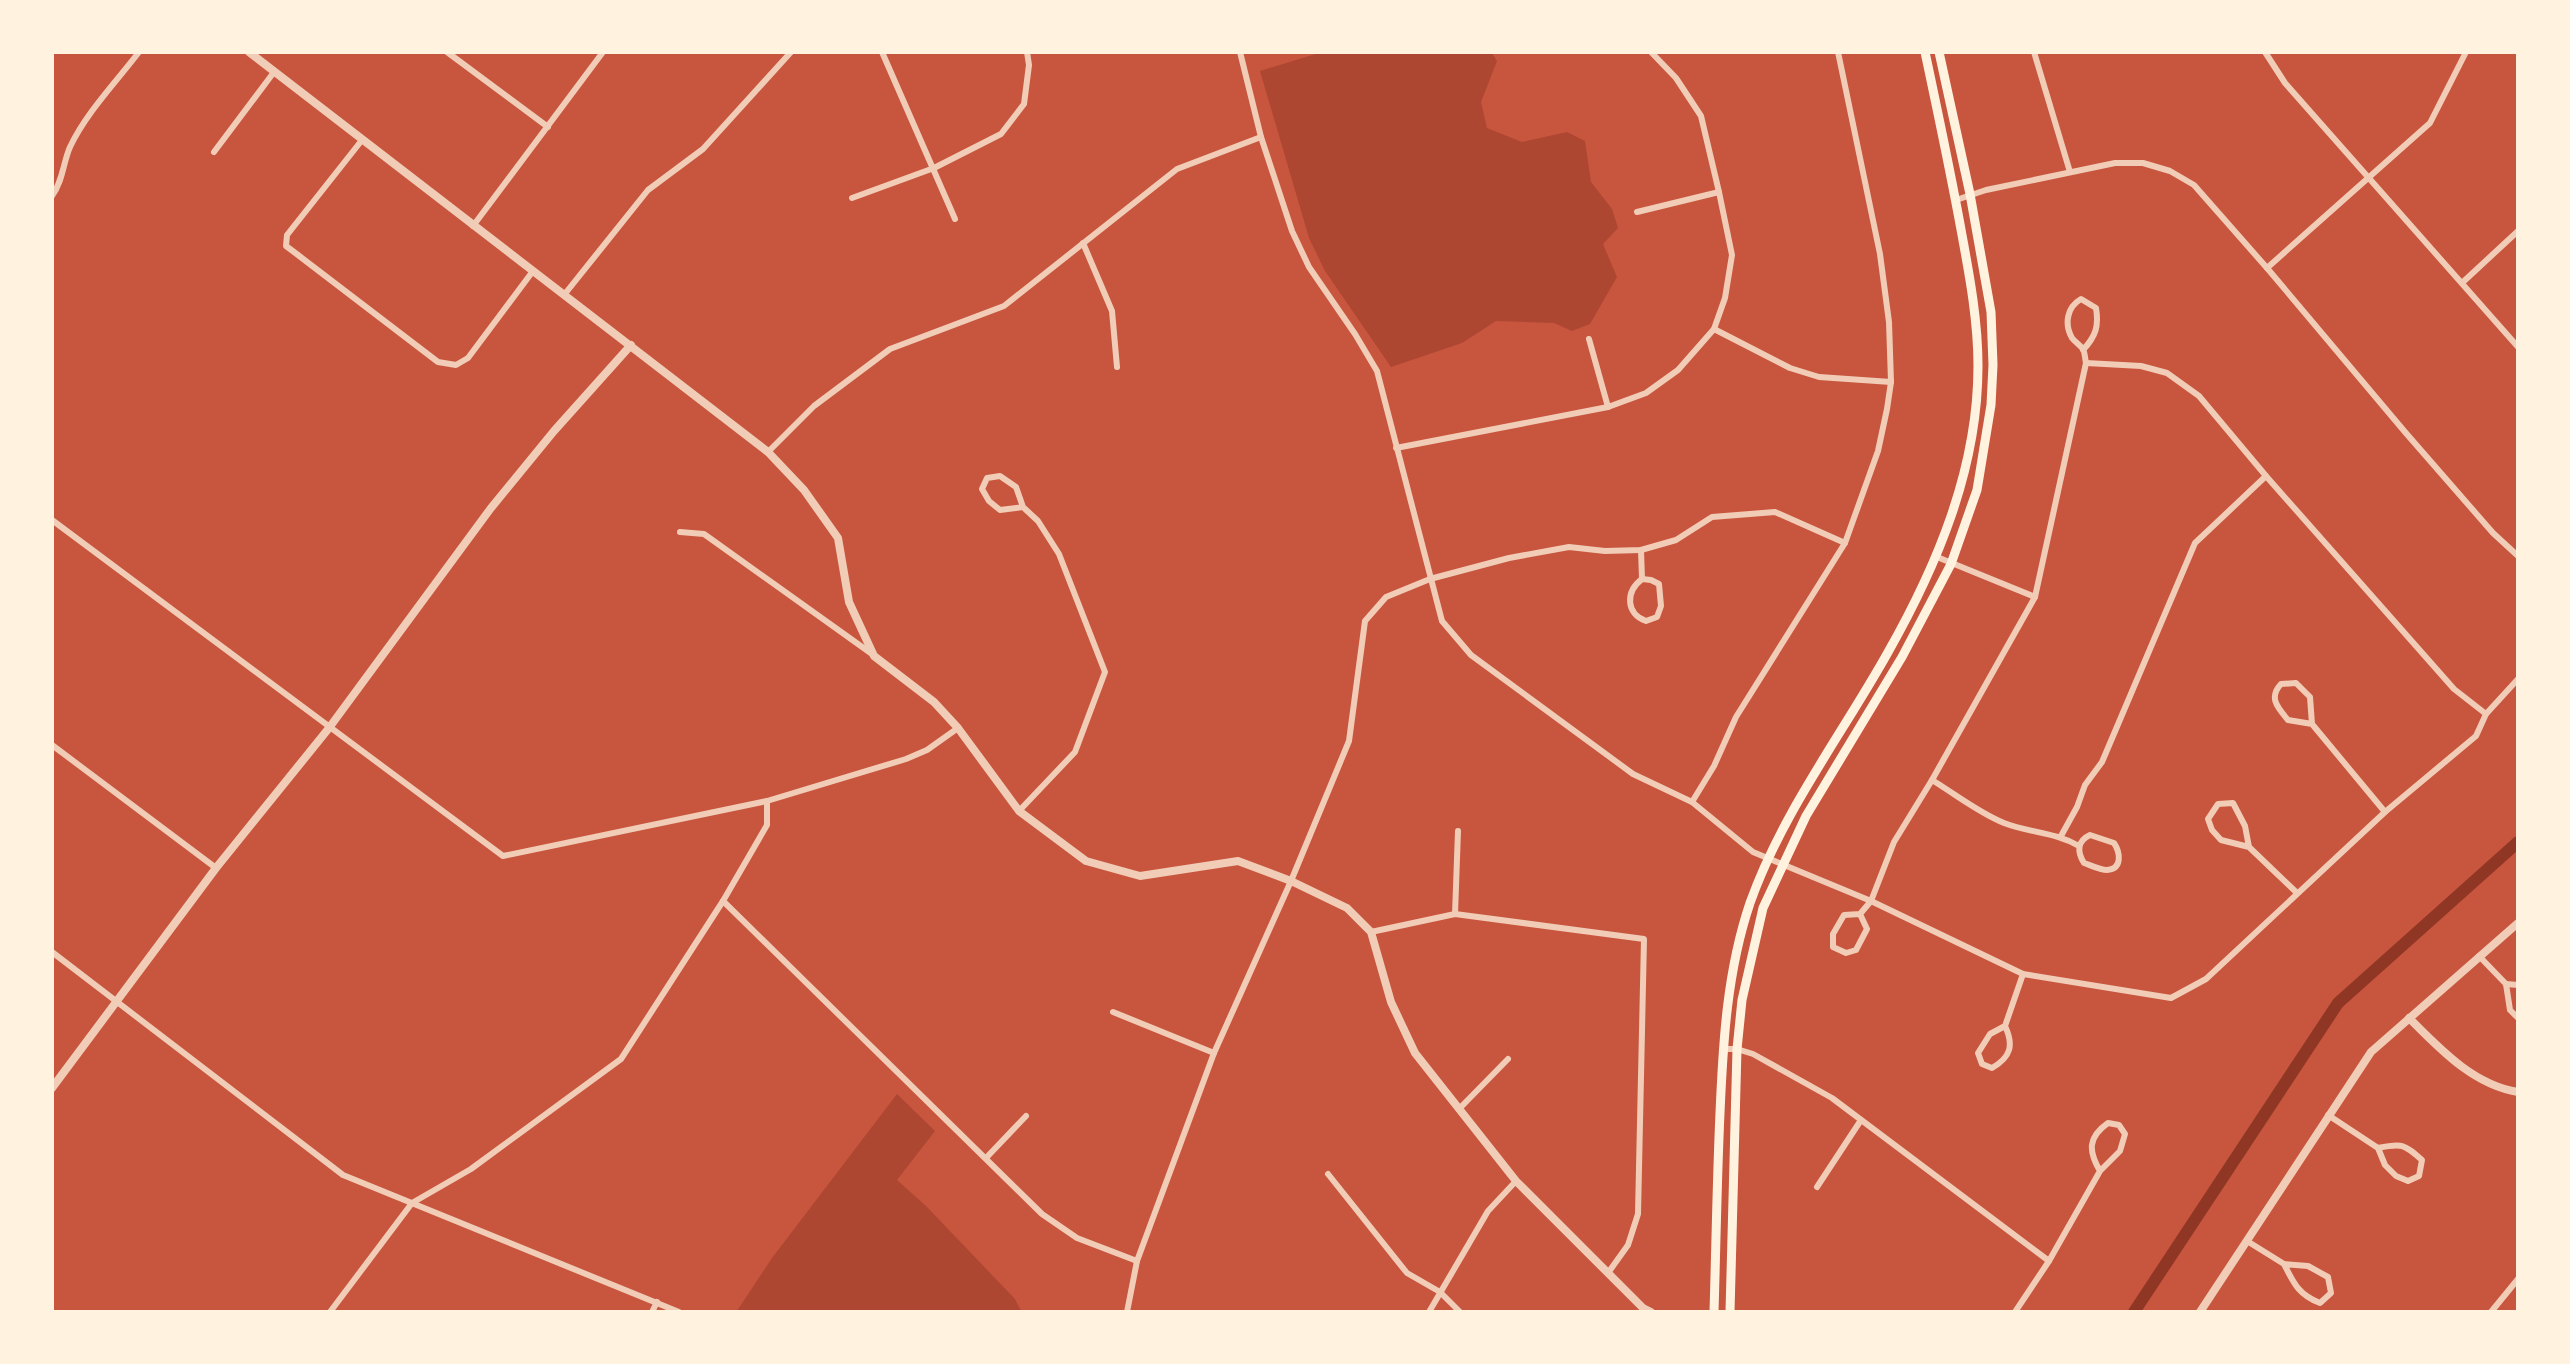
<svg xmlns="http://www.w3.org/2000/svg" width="2570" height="1364" font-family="Montserrat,sans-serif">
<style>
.green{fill:#ae4732}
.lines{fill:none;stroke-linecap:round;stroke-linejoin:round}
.canal{stroke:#8f3625;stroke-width:12}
.minor{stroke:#f1ccb7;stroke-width:6}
.tertiary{stroke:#f1ccb7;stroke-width:8}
.secondary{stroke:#fff3e0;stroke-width:9}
</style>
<rect width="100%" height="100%" fill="#c8553d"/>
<!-- green -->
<g class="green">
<path d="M1319 53H1492L1497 61 1481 102 1487 128 1522 142 1567 132 1585 141 1591 182 1612 209 1618 228 1603 244 1617 277 1590 324 1572 331 1554 323 1496 321 1462 343 1391 367 1325 271 1309 238 1260 71Z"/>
<path d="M897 1094 935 1131 897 1180 926 1206 1015 1299 1021 1311H737L772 1258Z"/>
</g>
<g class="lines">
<!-- canal -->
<path class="canal" d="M2134 1312 2338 1003 2518 842"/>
<!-- minor -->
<g class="minor">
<path d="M447 52 548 127"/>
<path d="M882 52 955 219"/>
<path d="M1240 52 1261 137 1292 231 1309 267 1355 334 1377 371 1442 621 1471 655 1633 774 1692 802 1753 852 1871 901 2023 974 2171 998 2206 979 2385 812 2476 736 2486 714 2518 679"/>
<path d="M2034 52 2070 172"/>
<path d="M2265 52 2285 83 2518 347"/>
<path d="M362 140 287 235 286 246 298 255 438 362 456 365 468 358 533 271"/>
<path d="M214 152 274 72"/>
<path d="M52 196C63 181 63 163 70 147 86 113 116 82 139 52"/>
<path d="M852 198 934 168 1001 134 1024 104 1029 65 1027 52"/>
<path d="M1956 200 1986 190 2115 163H2143L2170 171 2194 185 2267 268 2405 432 2493 533 2518 556"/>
<path d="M1637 212 1719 192"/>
<path d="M473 226 603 52"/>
<path d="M1083 243 1112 311 1117 367"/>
<path d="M2267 268 2430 123 2466 52"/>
<path d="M2463 282 2518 231"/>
<path d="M564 295 648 190 703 149 791 52"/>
<path d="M1714 329 1790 368 1819 377 1891 382"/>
<path d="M1589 339 1608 407"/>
<path d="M2086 363 2141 366 2167 373 2199 396 2266 476 2454 689 2486 714"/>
<path d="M1396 448 1608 407 1646 393 1678 370 1714 329 1725 298 1732 255 1719 192 1701 116 1676 78 1651 52"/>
<path d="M768 452 814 406 890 349 1004 306 1177 169 1261 137"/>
<path d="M52 520 503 856 767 801 906 759 927 750 958 728"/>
<path d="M680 532 704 534 872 654"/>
<path d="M1641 550 1642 579"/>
<path d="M1937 557 2035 597"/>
<path d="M1642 579 1651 580 1659 584 1661 606 1657 617 1646 621C1626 614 1625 592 1642 579Z"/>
<path d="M2312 724 2288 720C2278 708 2268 698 2281 684L2296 683 2310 697 2312 724 2385 812"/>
<path d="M52 745 216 868"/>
<path d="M1932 780C1955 794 1979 813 2004 823 2030 833 2055 832 2079 846"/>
<path d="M1692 802 1714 766 1736 717 1845 543 1878 451 1887 409 1891 382 1889 322 1880 254 1838 52"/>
<path d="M1019 811 1075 752 1105 672 1059 554 1038 521 1023 507 1016 487 1000 476 987 478 982 489 989 501 1000 510 1023 507"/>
<path d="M2090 835 2114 843C2120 852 2123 869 2107 870 2100 870 2090 865 2084 863 2077 852 2077 841 2090 835Z"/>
<path d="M2061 836 2077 807 2085 785 2102 762 2195 543 2266 476"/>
<path d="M2249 847 2245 826 2233 803 2218 804 2208 819 2212 830 2221 840 2249 847 2296 892"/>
<path d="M723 901 1042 1214 1077 1238 1137 1261"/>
<path d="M1455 914 1458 831"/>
<path d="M1860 914 1867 929 1856 950 1846 953 1833 947V934L1844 915 1860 914 1871 901 1894 842 1932 780 2035 597 2086 363C2085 359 2085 353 2083 349 2080 345 2075 342 2072 338 2064 324 2067 307 2081 299L2096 308C2099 326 2096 336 2083 350"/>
<path d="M1371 932 1455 914 1644 939 1638 1214 1628 1245 1608 1273"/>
<path d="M52 952 343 1175 679 1312"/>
<path d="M2479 956 2506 984 2510 1010 2518 1018"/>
<path d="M2506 984 2518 985"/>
<path d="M1113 1012 1214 1053"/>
<path d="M2005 1026C2014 1045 2011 1057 1992 1068L1982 1064 1978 1053 1990 1034 2005 1026 2023 974"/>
<path d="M1723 1049H1737L1753 1054 1832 1098 2049 1261"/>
<path d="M1459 1109 1508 1059"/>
<path d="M2328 1115 2378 1148 2385 1165 2396 1176 2408 1181 2419 1176 2422 1160C2404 1144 2402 1143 2378 1148"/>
<path d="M986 1158 1026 1116"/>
<path d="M1328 1174 1407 1273 1440 1292 1460 1312"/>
<path d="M1817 1187 1861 1120"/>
<path d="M2247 1241 2284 1264 2308 1266 2328 1277 2331 1293 2320 1303C2299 1295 2294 1284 2284 1264"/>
<path d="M330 1312 412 1203 471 1169 621 1059 723 901 767 825V801"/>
<path d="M652 1312 657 1302"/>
<path d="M1127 1312 1137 1261 1214 1053 1291 881 1349 741 1365 621 1386 597 1430 579 1509 558 1569 547 1605 551 1641 550 1676 540 1712 517 1775 512 1845 543"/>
<path d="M1429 1312 1488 1211 1516 1181"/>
<path d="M2015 1312 2049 1261 2100 1171 2120 1151 2125 1134 2119 1125 2108 1123C2088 1137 2088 1151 2100 1171"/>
<path d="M2491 1312 2518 1279"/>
</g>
<!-- tertiary -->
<g class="tertiary">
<path d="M249 52 768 452 804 490 838 538 849 602 874 656 934 702 958 728 1019 811 1086 861 1140 876 1238 861 1291 881 1347 908 1371 932 1391 1002 1415 1053 1516 1181 1643 1308 1651 1312"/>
<path d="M2409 1018C2439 1048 2473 1085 2518 1092"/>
<path d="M52 1088 216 868 329 728 491 508 554 431 631 345"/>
<path d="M2200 1312 2371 1052 2518 923"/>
</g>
<!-- secondary -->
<g class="secondary">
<path d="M1714 1312C1716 1245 1717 1179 1720 1113 1723 1042 1727 971 1750 903 1782 813 1841 736 1887 654 1937 566 1978 469 1978 366 1978 322 1970 278 1962 235 1951 174 1938 113 1925 52"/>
<path d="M1730 1312 1737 1049 1742 1000 1763 908 1806 816 1902 657 1951 564 1977 490 1991 405 1993 365 1991 312 1970 194 1939 52"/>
</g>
</g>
<!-- border -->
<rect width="2570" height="1364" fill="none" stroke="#fff3e0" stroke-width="108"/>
</svg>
